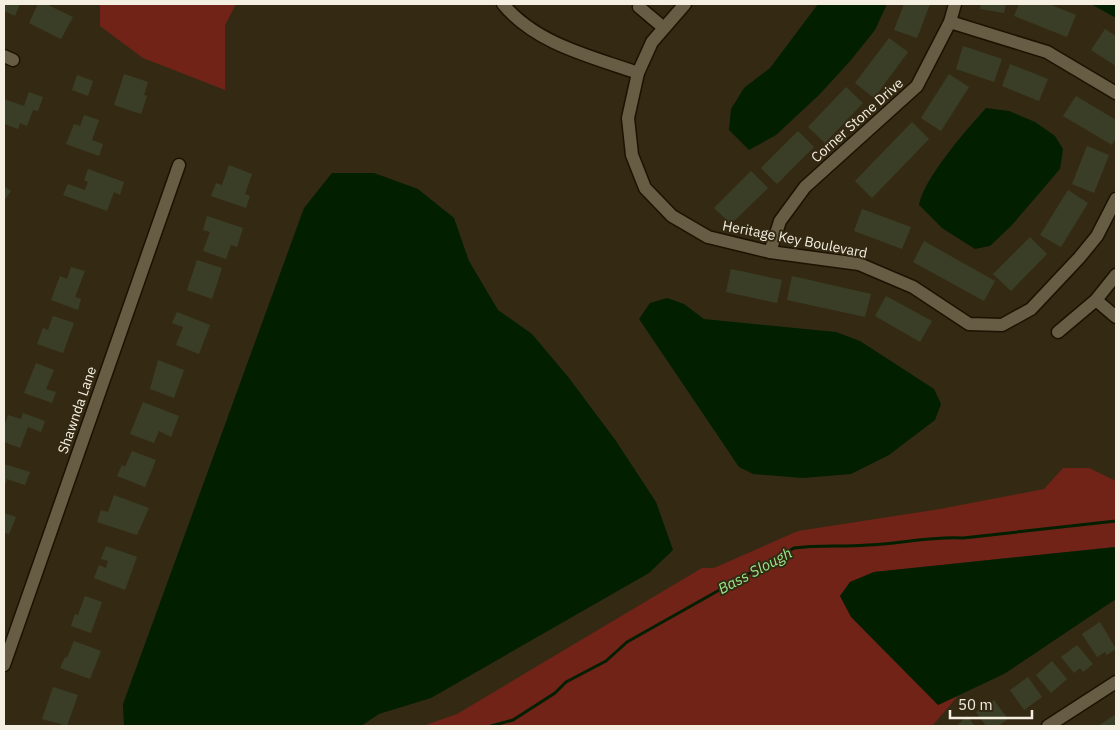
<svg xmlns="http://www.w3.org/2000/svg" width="1120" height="730" font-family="'IBM Plex Sans',sans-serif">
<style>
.green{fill:#712318}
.water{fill:#021f00}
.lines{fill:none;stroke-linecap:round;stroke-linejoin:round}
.stream{stroke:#021f00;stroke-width:3}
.building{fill:#3b3e26}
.minor-casing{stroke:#1b1200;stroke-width:15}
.minor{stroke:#675c44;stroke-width:12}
.labels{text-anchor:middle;stroke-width:4;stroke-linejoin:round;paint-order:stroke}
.street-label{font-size:14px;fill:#f5efe1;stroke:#342a13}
.water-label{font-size:15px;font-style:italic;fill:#98e78b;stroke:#342a13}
</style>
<rect width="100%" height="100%" fill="#342a13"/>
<!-- green -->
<g class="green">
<path d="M100 4H236L225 25V90L143 58 100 26Z"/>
<path d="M1063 468H1089L1116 481V547L874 572 850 582 840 596 938 705 958 696 932 726H423L457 714 702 568H714L798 531 940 509 1044 489Z"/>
</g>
<!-- water -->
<g class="water">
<path d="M818 4H887L875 30 851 60 820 94 776 135 749 150 729 130 731 109 744 88 770 68Z"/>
<path d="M1091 4H1116V18Z"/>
<path d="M986 108 1009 111 1035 122 1055 136 1063 149 1060 169 1012 225 990 246 975 249 942 228 919 205C923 179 967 129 986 108Z"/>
<path d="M332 173H374L418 189 454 218 469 261 498 310 532 334 569 378 616 441 656 502 673 550 649 573 431 698 379 714 361 726H124L123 704 304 208Z"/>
<path d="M667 298 684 304 704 319 836 332 860 341 934 389 941 404 935 420 889 455 851 474 803 478 753 474 739 467 639 319 650 303Z"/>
<path d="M1116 547V599L1004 674 938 705 851 617 840 596 850 582 874 572Z"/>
</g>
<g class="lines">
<!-- stream -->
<path class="stream" d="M491 726 513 720 555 693 566 682 606 661 627 642 794 548C819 545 843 547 867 545 899 544 930 536 963 538L1116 521"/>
</g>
<!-- building -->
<g class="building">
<path d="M4 4H20L15 16 4 11Z"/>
<path d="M38 4H46L73 17 61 39 29 23Z"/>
<path d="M904 4H930L917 38 894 30Z"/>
<path d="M981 4H1006L1004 13 980 9Z"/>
<path d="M1019 4H1049L1076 15 1067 37 1014 16Z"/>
<path d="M1105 29 1116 36V66L1091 50Z"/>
<path d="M889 38 908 52 874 98 855 83Z"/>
<path d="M963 46 1002 59 994 82 956 69Z"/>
<path d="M1010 64 1048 79 1039 101 1002 86Z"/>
<path d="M124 74 148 82 144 95 147 96 141 114 114 105Z"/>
<path d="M949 74 969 87 941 131 921 118Z"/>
<path d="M77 75 93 81 88 96 72 90Z"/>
<path d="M846 87 863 103 825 143 808 127Z"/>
<path d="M29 92 43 97 38 111 33 110 27 126 20 123 18 129 4 124V99L24 106Z"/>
<path d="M1076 96 1116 120V138L1112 145 1063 116Z"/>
<path d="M84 115 99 120 92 140 103 144 99 156 66 144 74 124 80 126Z"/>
<path d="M912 122 929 139 872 198 855 181Z"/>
<path d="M798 131 814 147 777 184 761 168Z"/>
<path d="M1087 146 1109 155 1094 193 1072 184Z"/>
<path d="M229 165 252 174 245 194 250 196 246 208 211 196 216 183 222 185Z"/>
<path d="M88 169 124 182 120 195 114 192 107 211 63 195 68 184 85 190 88 182 84 180Z"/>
<path d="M751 171 768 188 731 224 714 208Z"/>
<path d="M4 186 11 191 4 201Z"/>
<path d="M1068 190 1088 203 1061 247 1040 235Z"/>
<path d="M862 209 911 227 902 249 854 231Z"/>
<path d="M207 216 243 228 237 247 231 245 226 259 203 251 210 232 203 230Z"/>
<path d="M1030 237 1047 254 1011 291 993 274Z"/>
<path d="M924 241 995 281 984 301 913 262Z"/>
<path d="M197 260 222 268 212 299 187 290Z"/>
<path d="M71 267 85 271 75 297 81 299 78 310 51 300 60 276 67 279Z"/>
<path d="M731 269 782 280 777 303 726 292Z"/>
<path d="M792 276 871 294 865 317 787 300Z"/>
<path d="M886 296 932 321 920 342 875 316Z"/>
<path d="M177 312 210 325 199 354 176 345 183 327 172 323Z"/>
<path d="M53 316 74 323 63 353 37 344 43 328 48 330Z"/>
<path d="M158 360 184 370 174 398 150 389Z"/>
<path d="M36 363 54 370 46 389 56 392 52 403 24 393Z"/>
<path d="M143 402 179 416 171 437 159 431 154 443 130 434Z"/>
<path d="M23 413 45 421 41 432 28 427 20 448 4 442V427L8 415 21 419Z"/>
<path d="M132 451 156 460 145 487 117 476 122 465 125 467Z"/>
<path d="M4 464 30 472 25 485 7 479 4 488Z"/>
<path d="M114 495 149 508 137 535 97 522 101 510 108 512Z"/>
<path d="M4 513 16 517 9 534 4 533Z"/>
<path d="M106 546 137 557 125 590 94 578 99 565 106 568 108 561 101 559Z"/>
<path d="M85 596 102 602 91 633 71 626 75 614 78 615Z"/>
<path d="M1100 622 1116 649 1107 655 1105 652 1097 657 1082 634Z"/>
<path d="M74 641 101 651 90 679 60 668 65 657 67 658Z"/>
<path d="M1077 645 1093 664 1083 672 1080 668 1074 673 1061 657Z"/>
<path d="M1052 661 1067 679 1051 693 1036 675Z"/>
<path d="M1028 677 1042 697 1024 710 1010 690Z"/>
<path d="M53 687 78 695 67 726 42 719Z"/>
<path d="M994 700 1008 719 998 726H986L976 712Z"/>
<path d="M1116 714V726H1098Z"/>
<path d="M967 716 975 726H956Z"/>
</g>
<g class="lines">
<defs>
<g id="minor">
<path d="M503 4C536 44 590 56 638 73"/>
<path d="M640 4 639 7 664 28"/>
<path d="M685 4 652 42 638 73 628 118 632 155 645 188 672 216 708 237 770 252 859 264 913 287 969 324 1002 325 1031 309 1079 258 1097 236 1116 199"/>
<path d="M950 22 1047 52 1116 93"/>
<path d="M4 56 13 60"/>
<path d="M770 252 780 221 805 187 917 86 950 22 955 4"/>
<path d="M1096 300 1116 317"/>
<path d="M1058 332 1096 300 1116 275"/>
<path d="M4 665 179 165"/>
<path d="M1048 726 1116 682"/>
</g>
</defs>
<!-- minor casing -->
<use href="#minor" class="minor-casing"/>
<!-- minor -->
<use href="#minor" class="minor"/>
</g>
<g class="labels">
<!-- street labels -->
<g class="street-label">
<text transform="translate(857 120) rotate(-42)" y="5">Corner Stone Drive</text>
<text transform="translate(795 239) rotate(11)" y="5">Heritage Key Boulevard</text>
<text transform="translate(77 410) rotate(-71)" y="5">Shawnda Lane</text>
</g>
<!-- water labels -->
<g class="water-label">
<text transform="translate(755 571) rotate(-28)" y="5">Bass Slough</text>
</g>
</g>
<!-- border -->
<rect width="1120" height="730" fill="none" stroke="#f5efe1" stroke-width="10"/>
<!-- scale -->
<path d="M950 710v8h82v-8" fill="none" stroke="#f5efe1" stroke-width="2.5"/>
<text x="958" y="710" font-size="15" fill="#f5efe1" stroke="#342a13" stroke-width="4" paint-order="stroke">50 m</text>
</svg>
